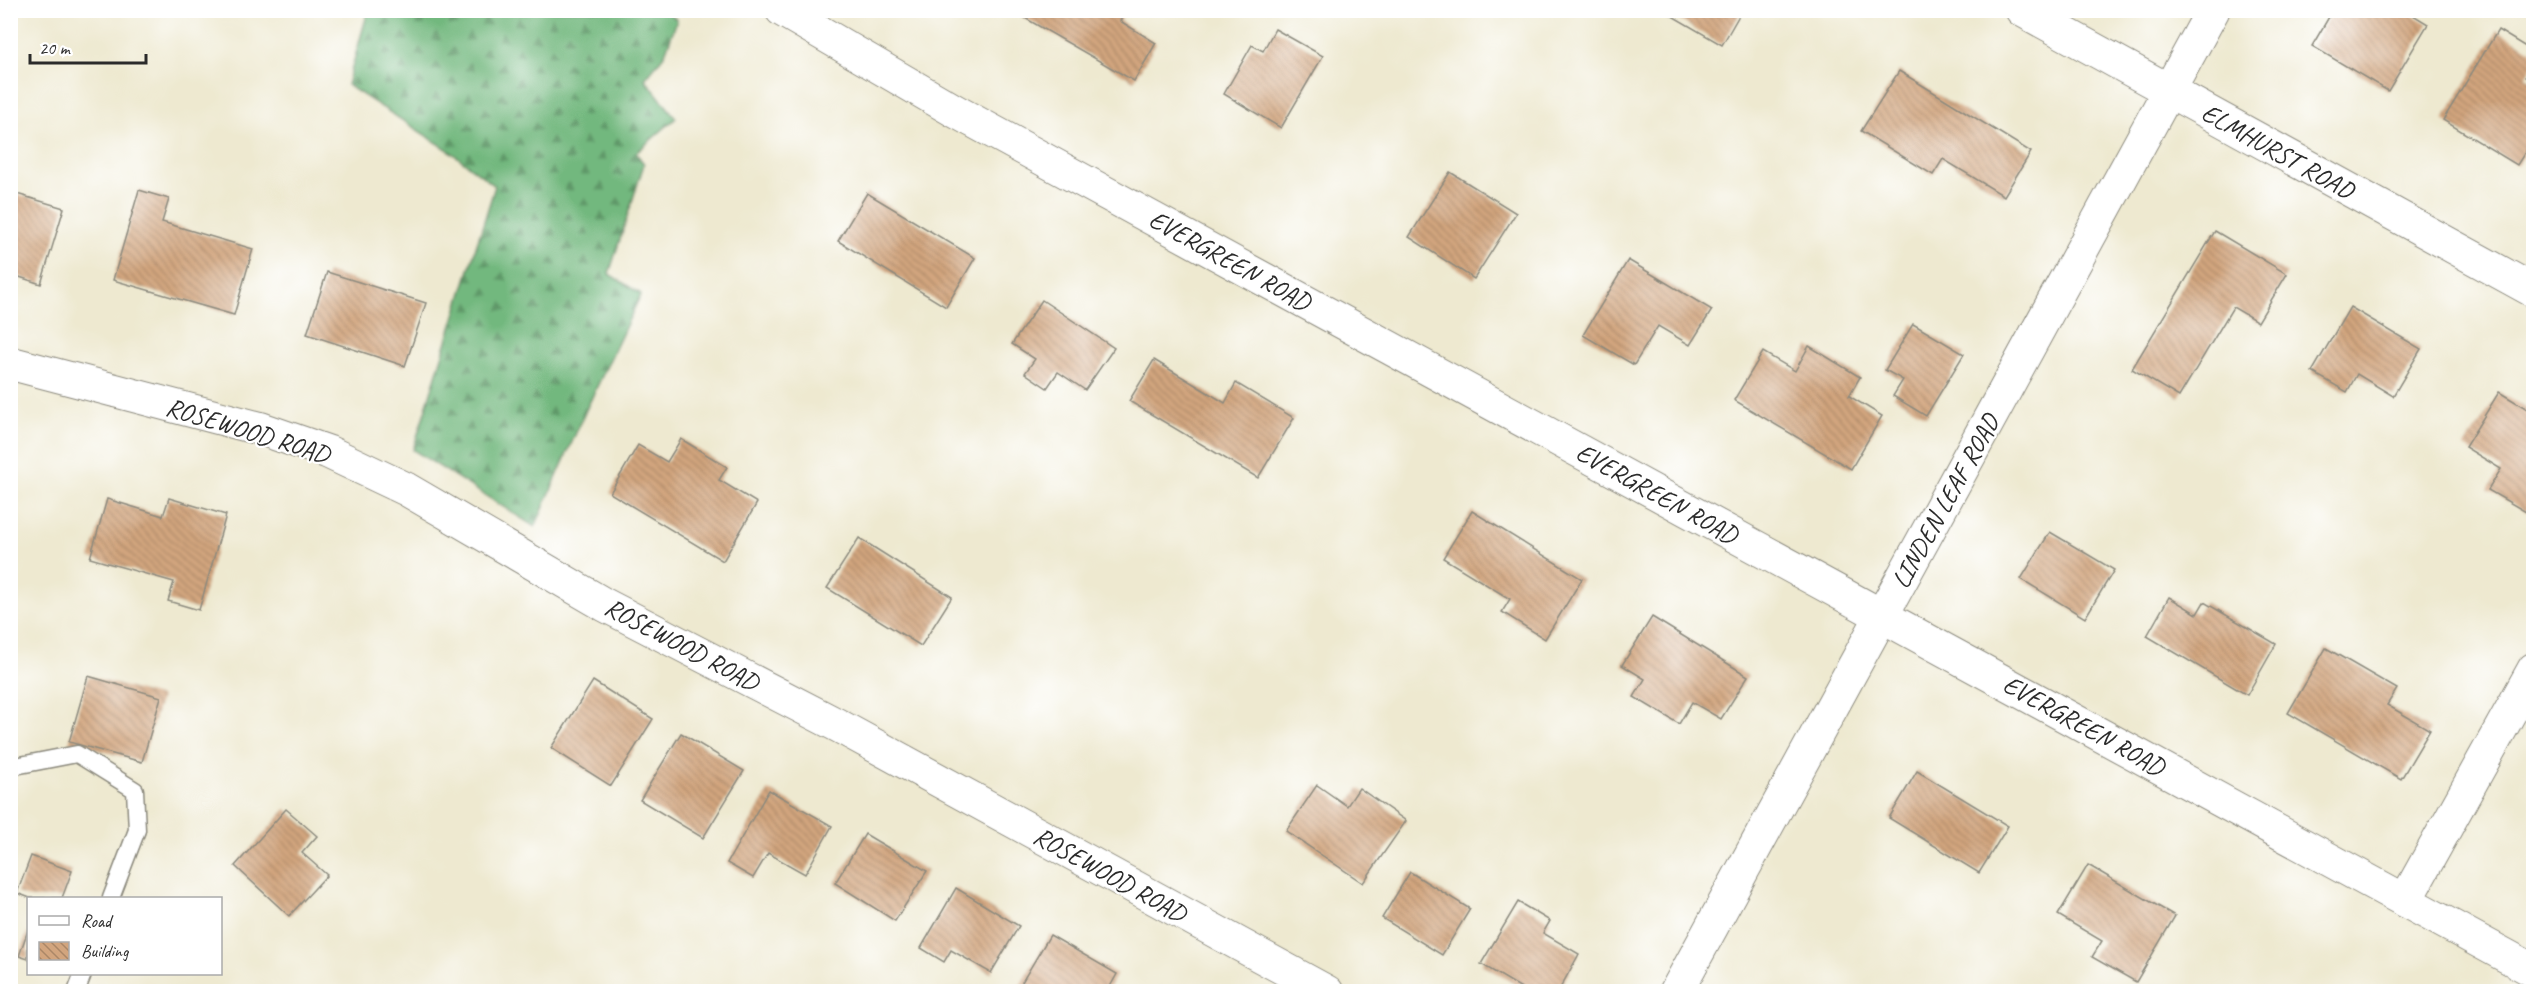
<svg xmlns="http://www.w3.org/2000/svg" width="2544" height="1002" font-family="Caveat,sans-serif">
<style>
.forest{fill:url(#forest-firs);stroke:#4e7254;stroke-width:1.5}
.building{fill:url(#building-back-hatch)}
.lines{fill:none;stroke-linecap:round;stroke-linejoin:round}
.service-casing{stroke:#8c8a7e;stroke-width:19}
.minor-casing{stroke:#8c8a7e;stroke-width:35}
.tertiary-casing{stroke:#8c8a7e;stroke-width:35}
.service{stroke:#fff;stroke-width:16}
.minor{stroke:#fff;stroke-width:33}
.tertiary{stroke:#fff;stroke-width:33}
.labels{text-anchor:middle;stroke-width:4.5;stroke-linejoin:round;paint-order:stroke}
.street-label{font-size:26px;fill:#2b2b2b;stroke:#fff}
</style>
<defs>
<pattern id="forest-firs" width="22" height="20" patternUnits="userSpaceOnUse" patternTransform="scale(1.5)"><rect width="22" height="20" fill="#72b87e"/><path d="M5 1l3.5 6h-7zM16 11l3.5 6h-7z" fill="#5e9667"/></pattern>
<pattern id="building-back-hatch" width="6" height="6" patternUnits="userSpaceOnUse" patternTransform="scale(1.5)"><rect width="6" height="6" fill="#d2a57e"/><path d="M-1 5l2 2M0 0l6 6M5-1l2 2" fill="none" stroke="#ab8767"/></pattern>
</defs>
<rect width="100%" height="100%" fill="#fff"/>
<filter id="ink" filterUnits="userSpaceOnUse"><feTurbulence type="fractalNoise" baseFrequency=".0167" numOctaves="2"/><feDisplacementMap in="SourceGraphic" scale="12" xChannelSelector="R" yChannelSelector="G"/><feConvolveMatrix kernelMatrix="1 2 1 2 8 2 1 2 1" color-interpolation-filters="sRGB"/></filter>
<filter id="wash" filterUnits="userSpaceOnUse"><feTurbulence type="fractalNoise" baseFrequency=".008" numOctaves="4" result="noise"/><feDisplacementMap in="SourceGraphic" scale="24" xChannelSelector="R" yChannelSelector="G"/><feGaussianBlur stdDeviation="1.35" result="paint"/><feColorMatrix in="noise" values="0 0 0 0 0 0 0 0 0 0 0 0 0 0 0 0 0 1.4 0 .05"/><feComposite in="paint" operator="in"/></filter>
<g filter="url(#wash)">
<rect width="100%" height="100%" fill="#eee9d0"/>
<!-- forest -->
<path class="forest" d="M665 10 677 20 665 54 645 79 676 118 636 153 644 164 609 274 641 294 586 410 535 527 413 450 495 186 447 149 347 85 368 11Z"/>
<g id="blocks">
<!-- building -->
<g class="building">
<path d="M1011 10H1126L1120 21 1156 43 1134 81Z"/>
<path d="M1662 10H1742L1722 45Z"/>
<path d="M2333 10H2405L2428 24 2388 91 2312 46Z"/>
<path d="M1275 29 1323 56 1281 128 1224 94 1252 45 1263 51Z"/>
<path d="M2498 30 2534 52V63L2526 77 2534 82V138L2517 165 2443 120Z"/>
<path d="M1899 71 2031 152 2004 196 1943 159 1933 175 1861 131Z"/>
<path d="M1450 172 1516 213 1474 279 1409 237Z"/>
<path d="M139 190 169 199 162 222 253 249 234 315 113 280Z"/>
<path d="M10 192 64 208 41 284 10 274Z"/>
<path d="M867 193 975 258 946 307 838 241Z"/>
<path d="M2215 231 2287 274 2258 322 2233 307 2179 397 2132 369Z"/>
<path d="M1628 260 1712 310 1690 345 1658 326 1634 365 1583 335Z"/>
<path d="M327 272 426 303 405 366 307 334Z"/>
<path d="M1042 300 1114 348 1085 390 1058 372 1047 388 1025 373 1035 359 1012 344Z"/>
<path d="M2350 307 2421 349 2393 396 2357 374 2347 392 2312 372Z"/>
<path d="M1913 324 1964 354 1926 416 1893 396 1903 380 1885 370Z"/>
<path d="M1809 346 1860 377 1849 396 1882 416 1851 469 1734 400 1763 352 1795 371Z"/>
<path d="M1154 360 1225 403 1236 383 1294 418 1258 478 1129 401Z"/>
<path d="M2499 392 2534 413V500L2526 512 2488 490 2501 469 2465 447Z"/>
<path d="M681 439 727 467 719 480 757 503 723 561 610 493 638 445 667 462Z"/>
<path d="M169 498 226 515 199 610 168 601 174 582 90 558 107 499 163 516Z"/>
<path d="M1472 511 1582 579 1545 639 1502 612 1510 599 1443 558Z"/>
<path d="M2050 532 2114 570 2085 618 2021 579Z"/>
<path d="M859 538 952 597 921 646 827 588Z"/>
<path d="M2169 597 2197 614 2204 602 2276 644 2247 695 2147 636Z"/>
<path d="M1652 617 1748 676 1721 719 1692 702 1679 724 1634 697 1645 679 1622 665Z"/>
<path d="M2326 648 2397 689 2387 705 2430 730 2401 779 2288 713Z"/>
<path d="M88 676 161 697 142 762 69 742Z"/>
<path d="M593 681 653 719 611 786 551 748Z"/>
<path d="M681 733 744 771 703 838 640 800Z"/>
<path d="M1917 771 2008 826 1979 873 1889 818Z"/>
<path d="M1317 785 1347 806 1359 788 1406 821 1363 883 1286 831Z"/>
<path d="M769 790 832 826 805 874 768 853 753 878 727 863Z"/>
<path d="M286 809 317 836 302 853 327 875 289 916 235 866Z"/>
<path d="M865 834 927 871 895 921 835 883Z"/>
<path d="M31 856 72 871 62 898H30L17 893Z"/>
<path d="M2088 865 2175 916 2136 982 2092 957 2102 941 2058 915Z"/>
<path d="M1410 872 1470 909 1442 955 1382 918Z"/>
<path d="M956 888 1019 926 991 973 951 950 944 962 921 948Z"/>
<path d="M1518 902 1550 921 1543 933 1579 954 1558 992H1528L1481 964Z"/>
<path d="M28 930V959L19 956Z"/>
<path d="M1050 935 1117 974 1107 992H1026L1019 987Z"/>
</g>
</g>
</g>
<g filter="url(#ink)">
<use href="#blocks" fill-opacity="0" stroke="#8c8a7e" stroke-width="1.5"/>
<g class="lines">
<defs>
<g id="service">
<path d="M10 767 77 754 135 790 137 830 111 898"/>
<path d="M76 992 83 974"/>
</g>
<g id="minor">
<path d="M782 10 955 111 2534 971"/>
<path d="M10 363 262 429 328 452 406 489 605 605 839 726 1327 992"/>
<path d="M2405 901 2534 669"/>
<path d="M1676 992 2213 10"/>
</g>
<path id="tertiary" d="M2022 10 2534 291"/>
</defs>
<!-- service casing -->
<use href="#service" class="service-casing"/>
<!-- minor casing -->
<use href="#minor" class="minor-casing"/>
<!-- tertiary casing -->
<use href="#tertiary" class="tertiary-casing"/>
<!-- service -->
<use href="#service" class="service"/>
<!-- minor -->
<use href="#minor" class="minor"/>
<!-- tertiary -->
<use href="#tertiary" class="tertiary"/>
</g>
</g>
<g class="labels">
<!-- street labels -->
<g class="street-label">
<text transform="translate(2278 151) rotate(29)" y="9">ELMHURST ROAD</text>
<text transform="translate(1230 260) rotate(29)" y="9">EVERGREEN ROAD</text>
<text transform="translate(248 430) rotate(17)" y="9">ROSEWOOD ROAD</text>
<text transform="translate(1657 493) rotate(29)" y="9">EVERGREEN ROAD</text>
<text transform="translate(1945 501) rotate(-61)" y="9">LINDEN LEAF ROAD</text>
<text transform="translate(682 644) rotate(28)" y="9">ROSEWOOD ROAD</text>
<text transform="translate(2084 725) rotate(29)" y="9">EVERGREEN ROAD</text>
<text transform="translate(1110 874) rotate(29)" y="9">ROSEWOOD ROAD</text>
</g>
</g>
<!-- margin -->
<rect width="2544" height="1002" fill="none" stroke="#fff" stroke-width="36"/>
<!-- legend -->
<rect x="27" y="897" width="195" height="78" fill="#ffffff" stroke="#aaaaaa" stroke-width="1.5"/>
<rect x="39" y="916" width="30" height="9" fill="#ffffff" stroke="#aaaaaa" stroke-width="1.5"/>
<text x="81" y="927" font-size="18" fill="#2b2b2b">Road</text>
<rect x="39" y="942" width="30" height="18" fill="url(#building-back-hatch)" stroke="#aaaaaa" stroke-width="1.5"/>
<text x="81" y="957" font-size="18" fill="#2b2b2b">Building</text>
<!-- scale -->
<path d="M30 54v9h116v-9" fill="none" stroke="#2b2b2b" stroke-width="3"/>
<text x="39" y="54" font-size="18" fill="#2b2b2b" stroke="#ffffff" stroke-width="4.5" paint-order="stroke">20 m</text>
</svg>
